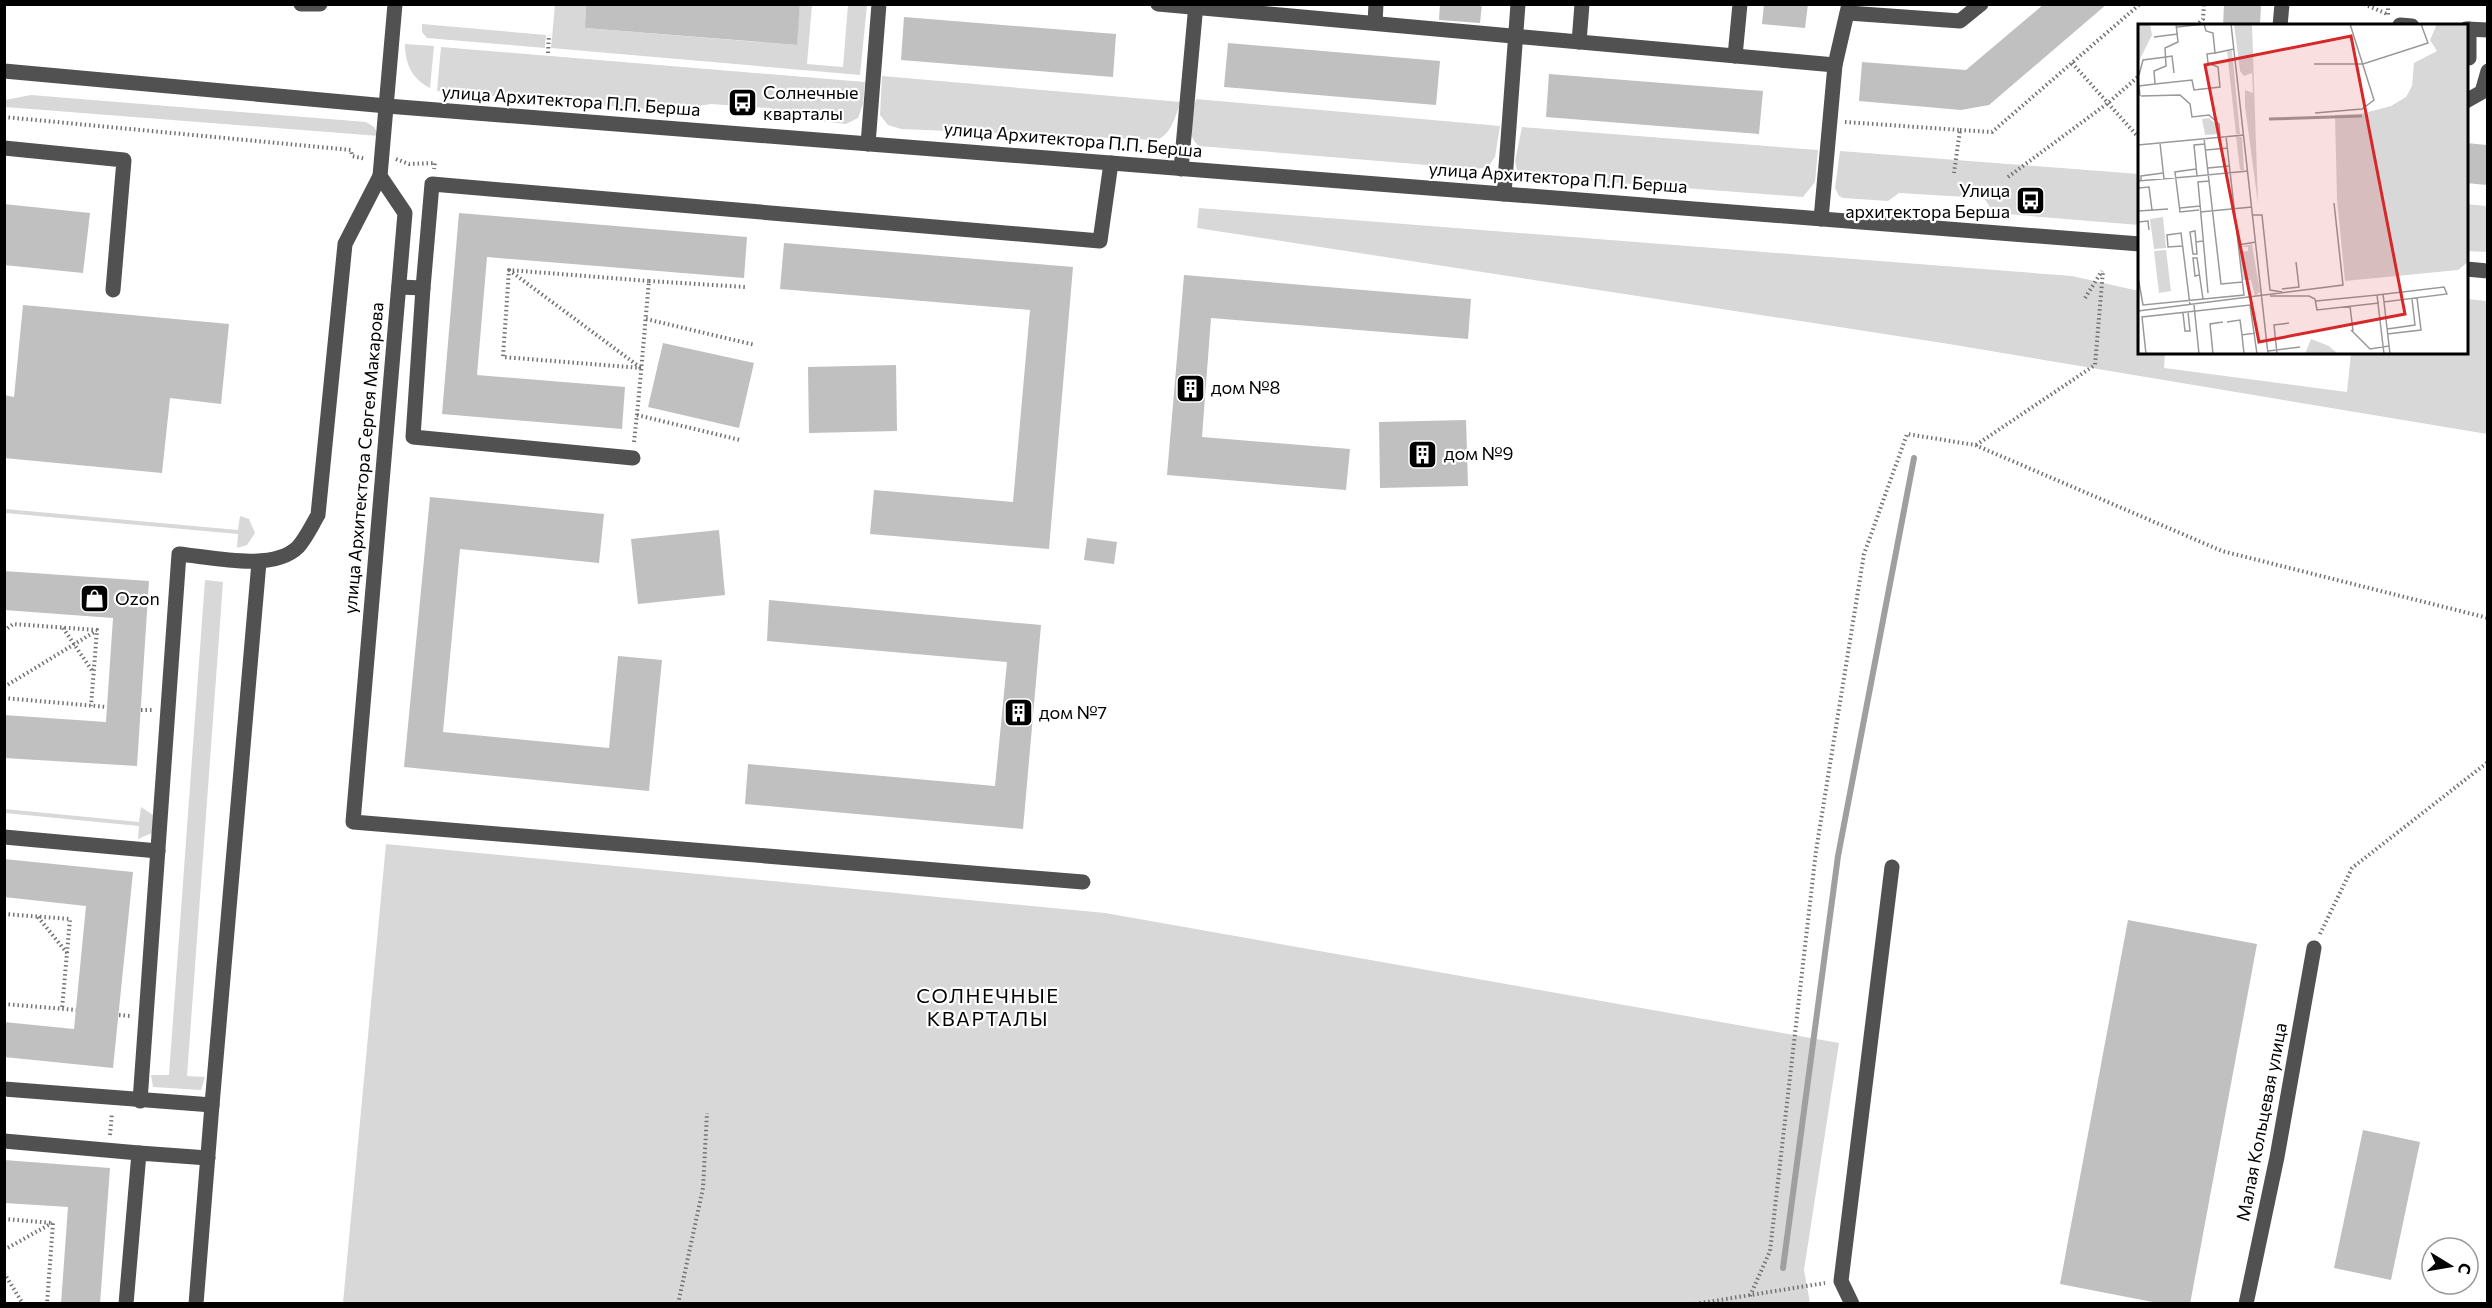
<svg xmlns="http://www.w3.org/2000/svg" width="2492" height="1308" font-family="Commissioner,sans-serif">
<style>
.green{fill:#d8d8d8}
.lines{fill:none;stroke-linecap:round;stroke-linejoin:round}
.stream{stroke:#9f9f9f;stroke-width:6}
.building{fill:#c0c0c0}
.path{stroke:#737373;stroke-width:4;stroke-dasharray:1.5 3;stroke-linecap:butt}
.minor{stroke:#515151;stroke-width:15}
.labels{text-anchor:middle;stroke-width:4.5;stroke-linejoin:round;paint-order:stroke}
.poi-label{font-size:18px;fill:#000;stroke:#fff;text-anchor:start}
.street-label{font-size:18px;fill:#000;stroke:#fff}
.neighbourhood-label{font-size:20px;letter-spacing:1.5px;fill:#000;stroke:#fff}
.inset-river{fill:none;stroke:#9f9f9f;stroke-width:3}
.inset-road{fill:none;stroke:#999;stroke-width:1.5}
.view{fill:#d62828;fill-opacity:0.15;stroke:#d62828;stroke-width:3}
.inset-edge{fill:none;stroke:#000;stroke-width:3}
</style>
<rect width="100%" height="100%" fill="#fff"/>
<!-- green -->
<g class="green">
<path d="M555 5H586L585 28 796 45 800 5H812L807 64 843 67 848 5H867L860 75 551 48Z"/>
<path d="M422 24 546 35 545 48 427 38 422 32Z"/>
<path d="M405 44 434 46 430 88C412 79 405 64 405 44Z"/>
<path d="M441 47 865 82 863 104 858 118 846 124 819 121 769 108 711 104 667 111 437 91Z"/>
<path d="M882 76 1181 102C1175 115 1172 135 1156 140L901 129 888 125 880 115Z"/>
<path d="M31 95 366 122 374 127 379 136 5 107V100Z"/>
<path d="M1196 99 1500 126 1495 157 1488 167 1476 169 1199 146C1184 133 1192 116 1196 99Z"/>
<path d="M1522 127 1818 150 1815 182 1803 197 1525 176 1517 170 1515 161Z"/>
<path d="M1840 151 2139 174V225L1994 213 1984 198 1899 193 1888 201 1843 198 1839 196 1835 188Z"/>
<path d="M2466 204 2487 206V252L2467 251Z"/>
<path d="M1199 208 2072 276 2139 291 2140 352 2165 353 2164 368 2347 392 2351 353 2466 352 2467 299 2487 301V434L1949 344 1197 228Z"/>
<path d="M5 509 238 530 240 516 249 519 255 533 247 545 237 548 238 534 5 513Z"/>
<path d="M205 580 223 582 187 1076 205 1077 201 1090 153 1087 151 1075H169Z"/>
<path d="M141 807 153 815 152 833 138 839 139 826 5 813 4 809 139 822Z"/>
<path d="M386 844 1105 913 1839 1043 1804 1270 1810 1303H343Z"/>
</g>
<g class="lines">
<!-- stream -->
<path class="stream" d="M1783 1268 1838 856 1914 458"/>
</g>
<!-- building -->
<g class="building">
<path d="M586 4H800L797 45 585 28Z"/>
<path d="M1440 4H1482L1480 23 1439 20Z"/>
<path d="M1764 4H1808L1805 28 1762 24Z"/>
<path d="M2044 4H2107L1989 105 1961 110 1859 101 1862 62 1966 70Z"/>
<path d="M2224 4H2261L2260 26H2223Z"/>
<path d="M904 17 1116 34 1113 77 901 60Z"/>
<path d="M1228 43 1440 61 1436 105 1224 87Z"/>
<path d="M1549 74 1763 91 1759 134 1546 117Z"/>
<path d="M2466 143 2487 145V185L2466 183Z"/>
<path d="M4 204 90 213 83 273 4 265Z"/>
<path d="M459 213 747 237 744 278 487 257 477 375 625 387 622 429 442 414Z"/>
<path d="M784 243 1073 267 1049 549 870 534 874 490 1013 502 1030 310 780 289Z"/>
<path d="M1184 275 1471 299 1468 339 1211 318 1202 437 1350 449 1346 490 1167 475Z"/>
<path d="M23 305 229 324 221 404 170 398 162 473 4 458V395L14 397Z"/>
<path d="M663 343 754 363 739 428 648 407Z"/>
<path d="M896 365 897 431 809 433 808 367Z"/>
<path d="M1466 420 1468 486 1380 488 1379 422Z"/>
<path d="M430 497 604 514 599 563 460 549 443 732 609 748 618 656 662 660 649 791 404 767Z"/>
<path d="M719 530 725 595 638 604 631 539Z"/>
<path d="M1087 538 1117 542 1114 564 1084 560Z"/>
<path d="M4 571 149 581 137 766 4 758V715L106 722 113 618 4 610Z"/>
<path d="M769 600 1041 625 1023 829 745 804 748 764 995 786 1007 662 767 641Z"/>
<path d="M4 859 133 872 113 1068 4 1057V1022L74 1029 86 906 4 897Z"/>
<path d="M2128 920 2257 944 2190 1304H2163L2060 1284Z"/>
<path d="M2363 1130 2420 1142 2391 1280 2334 1268Z"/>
<path d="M4 1160 110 1168 100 1304H61L68 1207 4 1203Z"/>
</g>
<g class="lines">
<!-- path -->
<g class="path">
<path d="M2364 4 2387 14"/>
<path d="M2388 4V15"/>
<path d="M2196 26 2203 19 2204 4"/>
<path d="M548 53 549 35"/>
<path d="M2072 63 2140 139"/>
<path d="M4 117 351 150 352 156 366 159"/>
<path d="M1845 122 1960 130 1954 173"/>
<path d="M1960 130 1992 132 2140 4"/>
<path d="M396 159 409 164 435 163 434 169"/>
<path d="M2008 177 2108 103 2140 75"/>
<path d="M509 270 641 368"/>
<path d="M649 281 745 287"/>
<path d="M2085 298 2102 271"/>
<path d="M646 319 755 345"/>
<path d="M637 415 740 440"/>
<path d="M634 442C640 389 644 335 649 281L509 270 503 357 641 368"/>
<path d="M1976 445 2095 365 2103 271"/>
<path d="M63 628 93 672"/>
<path d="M4 631 13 624 97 630 91 706"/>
<path d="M4 687 96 631"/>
<path d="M4 698 107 707"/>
<path d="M141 710H152"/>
<path d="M4 914 70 919 62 1009"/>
<path d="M38 917 67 953"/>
<path d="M2320 934 2352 868 2488 762"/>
<path d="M4 1004 76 1010"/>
<path d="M119 1015 130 1016"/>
<path d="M110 1135 112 1113"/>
<path d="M4 1219 53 1223 47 1304"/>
<path d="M4 1250 52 1223"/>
<path d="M4 1273 23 1304"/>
<path d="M1750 1296 1770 1251 1816 851 1864 554 1907 434 1975 445 2222 551 2488 618"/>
<path d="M678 1304 703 1188 707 1113"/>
<path d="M1695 1304 1825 1283"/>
</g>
<!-- minor -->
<g class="minor">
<path d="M301 4H320"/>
<path d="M395 4 380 176 405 213 353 822 1083 882"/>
<path d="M1158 4 1835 65"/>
<path d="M1848 13 1960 21 1981 4"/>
<path d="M1375 23 1376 4"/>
<path d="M2400 25 2412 26"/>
<path d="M2280 26 2282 4"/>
<path d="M2466 29 2488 30"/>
<path d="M1579 42 1582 4"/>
<path d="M1735 56 1740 4"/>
<path d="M2466 58H2469V29"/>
<path d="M4 71 387 106 2140 244"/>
<path d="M2466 101 2482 92 2488 71"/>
<path d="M868 144 879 4"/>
<path d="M4 148 124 160 113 290"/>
<path d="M1181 169 1196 4"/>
<path d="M1504 194 1518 4"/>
<path d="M1821 219 1835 65 1849 4"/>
<path d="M2466 269 2488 271"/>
<path d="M399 287 423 288 432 184 1100 241 1111 163"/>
<path d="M423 288 413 437 633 458"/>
<path d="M4 837 158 851"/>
<path d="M4 1089 212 1105 259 562"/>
<path d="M140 1101 179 554C211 557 273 572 298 547 306 538 312 525 318 515L345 244 380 176"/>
<path d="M4 1141 139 1153"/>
<path d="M126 1304 139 1153 208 1158"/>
<path d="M196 1304 212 1105"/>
<path d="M1852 1304 1841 1281 1892 867"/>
<path d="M2246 1304 2277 1157 2314 948"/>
</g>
</g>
<!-- icons -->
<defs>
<symbol id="bus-square" viewBox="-11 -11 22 22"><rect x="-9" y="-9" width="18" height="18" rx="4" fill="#000" stroke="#fff"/><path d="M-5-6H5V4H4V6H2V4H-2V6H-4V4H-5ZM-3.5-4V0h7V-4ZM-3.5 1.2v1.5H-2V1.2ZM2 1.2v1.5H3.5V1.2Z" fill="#fff"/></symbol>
<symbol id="building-square" viewBox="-11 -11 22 22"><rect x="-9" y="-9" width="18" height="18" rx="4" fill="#000" stroke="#fff"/><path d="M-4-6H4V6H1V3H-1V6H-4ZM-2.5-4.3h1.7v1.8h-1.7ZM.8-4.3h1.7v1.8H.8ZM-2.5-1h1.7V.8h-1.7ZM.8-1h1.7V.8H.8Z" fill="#fff"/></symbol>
<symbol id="shop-square" viewBox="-11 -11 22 22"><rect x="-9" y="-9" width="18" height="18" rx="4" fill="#000" stroke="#fff"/><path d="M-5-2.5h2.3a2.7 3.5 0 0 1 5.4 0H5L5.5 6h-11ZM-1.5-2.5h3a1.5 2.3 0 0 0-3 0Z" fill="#fff"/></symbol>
</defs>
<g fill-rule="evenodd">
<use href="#bus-square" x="726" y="86" width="33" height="33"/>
<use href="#bus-square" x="2014" y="184" width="33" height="33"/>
<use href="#building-square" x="1174" y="372" width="33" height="33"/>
<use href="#building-square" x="1406" y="438" width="33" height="33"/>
<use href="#shop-square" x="78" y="582" width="33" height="33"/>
<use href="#building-square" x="1002" y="696" width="33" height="33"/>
</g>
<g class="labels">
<!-- poi labels -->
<g class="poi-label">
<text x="763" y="99">Солнечные<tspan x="763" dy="21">кварталы</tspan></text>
<text x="2010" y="197" text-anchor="end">Улица<tspan x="2010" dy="21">архитектора Берша</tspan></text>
<text x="1211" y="394">дом №8</text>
<text x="1444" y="460">дом №9</text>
<text x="115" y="605">Ozon</text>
<text x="1039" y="719">дом №7</text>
</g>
<!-- street labels -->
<g class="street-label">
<text transform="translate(571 101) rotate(4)" y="6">улица Архитектора П.П. Берша</text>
<text transform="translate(1073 140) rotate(5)" y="6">улица Архитектора П.П. Берша</text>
<text transform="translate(1558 178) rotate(4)" y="6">улица Архитектора П.П. Берша</text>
<text transform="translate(364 458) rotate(-85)" y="6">улица Архитектора Сергея Макарова</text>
<text transform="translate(2262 1122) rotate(-79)" y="6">Малая Кольцевая улица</text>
</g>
<!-- neighbourhood labels -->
<g class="neighbourhood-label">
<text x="988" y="1003">СОЛНЕЧНЫЕ<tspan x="988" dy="23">КВАРТАЛЫ</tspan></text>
</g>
</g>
<!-- overview -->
<g transform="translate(2138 24)">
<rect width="330" height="330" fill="#fff"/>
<path d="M0 0H12L14 11 0 39ZM96 0H114L120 180 107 82V66L115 69 114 49 106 52 102 47ZM299 0H330V238L320 246 207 257 199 175 197 91 223 90 253 82 268 73 274 62 276 39 299 27 292 16ZM89 27H94L102 110H98ZM71 94 78 100 79 110 67 111 64 95ZM98 112 104 113 106 146H102ZM25 193 28 224 16 225 12 195ZM114 220 122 268 117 272 113 256H105L102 228 110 227V223H102ZM28 226 33 267 21 269 16 227ZM173 315 191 322 200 330H167Z" fill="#d8d8d8"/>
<path class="inset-river" d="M131 95 224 92"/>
<path class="inset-road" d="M93 0 130 330M179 0H213M39 3 66 0 68 7 75 9 77 29 96 25M16 13 40 10M176 40H225L290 19 283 0M1 51 5 36 28 33 34 32 36 49M17 60 16 47 28 42 27 24 40 18 38 0M2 72 1 62 17 60 54 56 56 66 82 63 80 43 70 39 69 30 77 29M3 72 42 71 52 80 54 93 71 91 81 100 82 112M177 89 224 85 236 76 212 0M66 114 83 260 105 258M22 119 26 155M67 120 56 121 59 152 110 147M0 121 106 111M68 126 90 124M70 144 91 142M58 145 37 148 42 188 61 186M0 157 59 152M3 157V152L25 149M0 164 11 163 14 186M42 184 62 182M0 187 30 185M62 188 114 183M115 191H124L132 266 144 268M0 198 10 197 11 206M58 218 59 230H55L52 208 57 207 58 218 65 217M100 221 118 218M44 222 30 223 29 211 43 209 52 281M61 251 57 252 55 234H59L65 275M0 253 5 281 106 271 88 112M144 265 161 263 158 238M70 269 60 158 71 157M239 271 306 263 309 270 246 278 245 270M132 272H171L177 275 179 286 241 279M178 277 239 271 246 330M246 278 252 330M56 281 61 330M212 282 215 307M0 287 205 261 196 179M45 289 47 307H52L50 288M89 298 102 296 104 311 117 309M249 305 277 301 274 275M213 306 232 325 251 322M249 310 283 306 279 274M104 311 106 330M130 327 162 323M8 330 4 293 112 281 119 330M75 330 72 300 85 298M139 330 136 301 151 299"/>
<path class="view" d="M213 12 267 290 121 318 67 41Z"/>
<rect width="330" height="330" class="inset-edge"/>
</g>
<!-- border -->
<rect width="2492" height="1308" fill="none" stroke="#000000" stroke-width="12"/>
<!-- north arrow -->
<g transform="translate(2450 1266) rotate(101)"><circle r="28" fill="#ffffff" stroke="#999999" stroke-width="1.5"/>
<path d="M0-4.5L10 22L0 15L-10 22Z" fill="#000000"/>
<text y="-9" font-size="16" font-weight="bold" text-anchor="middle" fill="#000000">С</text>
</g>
</svg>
